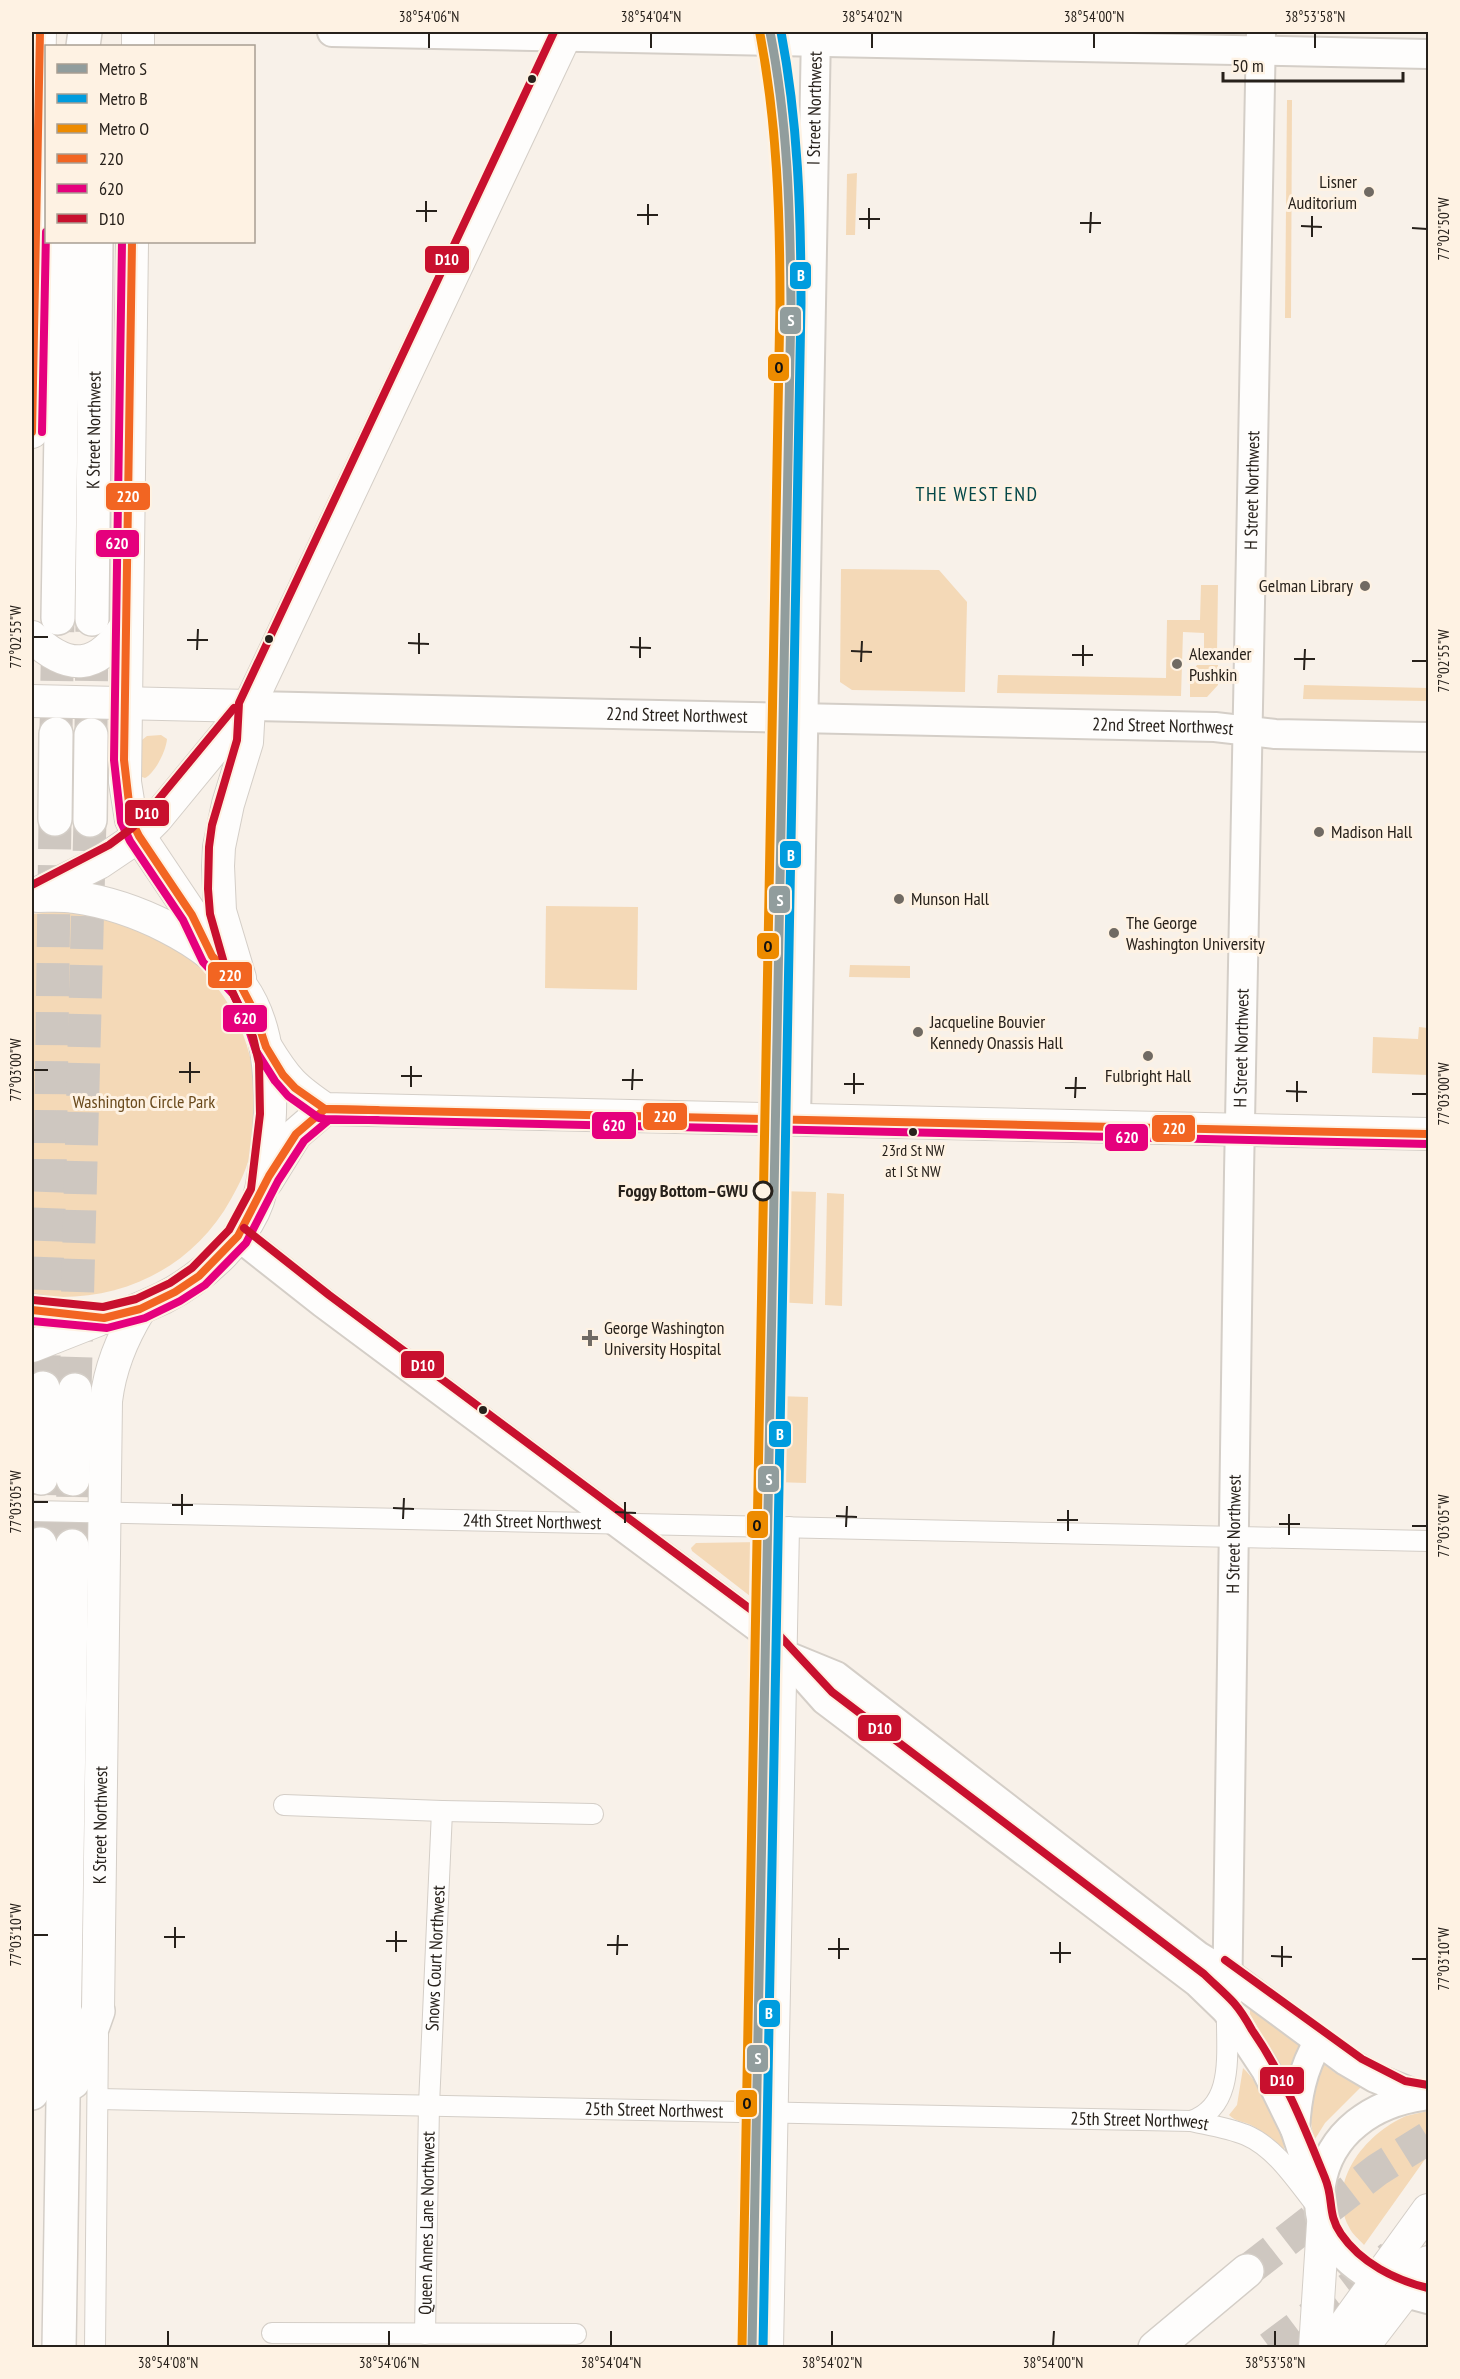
<svg xmlns="http://www.w3.org/2000/svg" width="1460" height="2379" font-family="'PT Sans Narrow',sans-serif">
<style>
.green{fill:#f4d9b7}
.lines{fill:none;stroke-linecap:round;stroke-linejoin:round}
.highway-tunnel{stroke:#cec7c0;stroke-width:33;stroke-dasharray:33 16;stroke-linecap:butt}
.street-casing{stroke:#d4cec7;stroke-width:22}
.secondary-casing{stroke:#d4cec7;stroke-width:32}
.primary-casing{stroke:#d4cec7;stroke-width:34}
.highway-casing{stroke:#d4cec7;stroke-width:36}
.street{stroke:#fefdfc;stroke-width:20}
.secondary{stroke:#fefdfc;stroke-width:28}
.primary{stroke:#fefdfc;stroke-width:32}
.highway{stroke:#fefdfc;stroke-width:33}
.bus-1-casing{stroke:#fef2e3;stroke-width:12}
.bus-2-casing{stroke:#fef2e3;stroke-width:12}
.bus-3-casing{stroke:#fef2e3;stroke-width:12}
.bus-1{stroke:#f26522;stroke-width:8}
.bus-2{stroke:#e5007d;stroke-width:8}
.bus-3{stroke:#c8102e;stroke-width:8}
.metro-1-casing{stroke:#fef2e3;stroke-width:14}
.metro-2-casing{stroke:#fef2e3;stroke-width:14}
.metro-3-casing{stroke:#fef2e3;stroke-width:14}
.metro-1{stroke:#919d9d;stroke-width:9}
.metro-2{stroke:#009cde;stroke-width:9}
.metro-3{stroke:#ed8b00;stroke-width:9}
.ticks{fill:none;stroke:#27211b;stroke-width:2}
.bus-dot{fill:#27211b;stroke:#fef2e3;stroke-width:2}
.poi-dot{fill:#706a63;stroke:#fef2e3;stroke-width:2}
.stop-dot{fill:#fef2e3;stroke:#27211b;stroke-width:3}
.labels{text-anchor:middle;stroke-width:6;stroke-linejoin:round;paint-order:stroke}
.bus-label{font-size:16px;fill:#27211b;stroke:#fef2e3}
.street-label{font-size:18px;fill:#27211b;stroke:#fef2e3}
.poi-label{font-size:18px;fill:#27211b;stroke:#fef2e3;text-anchor:start}
.park-label{font-size:18px;fill:#69491b;stroke:#fef2e3}
.stop-label{font-size:18px;font-weight:bold;fill:#27211b;stroke:#fef2e3;text-anchor:end}
.neighbourhood-label{font-size:20px;letter-spacing:1.5px;fill:#054849;stroke:#fef2e3}
.line-badge{stroke:#fef2e3;stroke-width:2}
.badge-label{font-size:16px;text-anchor:middle;font-weight:bold;fill:#fff}
.pale-badge-label{font-size:16px;text-anchor:middle;font-weight:bold;fill:#111}
.neatline{fill:none;stroke:#27211b;stroke-width:2}
.ticks-label{font-size:15px;text-anchor:middle;fill:#27211b}
</style>
<rect width="100%" height="100%" fill="#f8f1e9"/>
<!-- green -->
<g class="green">
<path d="M1287 100H1292L1291 318H1285Z"/>
<path d="M857 173 855 235H846L847 174Z"/>
<path d="M841 569 939 570 967 602 965 692 852 690 840 682Z"/>
<path d="M1201 585H1218L1217 652 1204 651V633L1183 632 1181 696 997 693 998 675 1166 678 1167 620H1200Z"/>
<path d="M1197 665H1218V685L1207 697H1190V676Z"/>
<path d="M1304 685 1428 688V701L1303 699Z"/>
<path d="M161 735 167 739C166 751 155 773 145 778L142 777 140 755 142 740 147 736Z"/>
<path d="M546 906 638 907 637 990 545 988Z"/>
<path d="M65 911C83 914 116 917 132 924 152 933 182 950 197 965 238 1004 260 1061 254 1117 253 1127 253 1138 251 1149 248 1167 240 1183 231 1199 191 1272 112 1306 32 1295V914Z"/>
<path d="M850 965 910 966V978L849 977Z"/>
<path d="M1419 1027 1428 1028V1075L1372 1073 1373 1037 1418 1039Z"/>
<path d="M779 1191 816 1192 813 1304 776 1302Z"/>
<path d="M827 1193 844 1194 842 1306 825 1305Z"/>
<path d="M777 1396 808 1397 806 1483 775 1482Z"/>
<path d="M761 1542 768 1547 770 1552V1597L763 1603H759L692 1551 691 1548 696 1543Z"/>
<path d="M1254 2009 1302 2045 1289 2082 1250 2014V2010Z"/>
<path d="M1321 2062 1334 2072 1361 2087 1325 2123 1315 2139C1305 2111 1314 2089 1321 2062Z"/>
<path d="M1243 2068C1260 2084 1285 2125 1284 2150H1281C1273 2140 1263 2131 1251 2125 1243 2121 1236 2122 1229 2115L1237 2105Z"/>
<path d="M1428 2111V2155L1364 2245C1359 2239 1352 2234 1349 2227 1326 2182 1365 2134 1406 2116 1413 2114 1421 2113 1428 2111Z"/>
</g>
<g class="lines">
<!-- highway-tunnel -->
<g class="highway-tunnel">
<path d="M56 730 58 618"/>
<path d="M91 730 92 619"/>
<path d="M43 1388 50 1181 55 819"/>
<path d="M75 1390 90 820"/>
<path d="M40 1544 41 1478"/>
<path d="M72 1546 73 1479"/>
<path d="M1247 2271 1377 2170 1428 2138"/>
<path d="M1270 2348 1391 2257"/>
</g>
<defs>
<g id="street">
<path id="s1" d="M32 1511 1428 1541"/>
<path d="M284 1805 442 1811 593 1814"/>
<path id="s2" d="M98 2099 1191 2121C1209 2125 1229 2128 1246 2135 1276 2148 1296 2180 1316 2205"/>
<path d="M1191 2121C1236 2106 1226 2051 1227 2011"/>
<path d="M272 2333 576 2334"/>
<path id="s3" d="M425 2334 429 2105 442 1811"/>
<path d="M95 2348 98 2035"/>
<path d="M773 2348 789 1527"/>
</g>
<g id="secondary">
<path d="M332 32 1428 54"/>
<path id="s4" d="M249 706 1215 727 1275 734 1428 737"/>
<path id="s5" d="M796 1120 816 32"/>
<path d="M238 1236 323 1303 759 1628 785 1655 825 1700 1197 1982 1227 2011 1266 2070 1295 2129 1307 2166 1320 2193"/>
<path d="M792 1658 836 1676 1198 1956 1228 1974 1346 2061 1375 2078 1420 2096"/>
<path id="s6" d="M1227 2011 1239 1173 1261 32"/>
<path d="M1423 2096C1374 2103 1329 2132 1321 2185 1319 2197 1318 2210 1322 2221 1337 2264 1387 2290 1428 2299"/>
<path d="M1295 2129C1297 2097 1302 2069 1319 2041"/>
</g>
<g id="primary">
<path d="M138 46V32"/>
<path d="M132 242 125 782 131 820 139 836 192 915 212 956"/>
<path d="M32 432 40 32"/>
<path d="M32 637C69 672 97 670 126 626"/>
<path d="M32 701 249 706"/>
<path d="M34 895 99 863 139 836 156 819 249 706 567 32"/>
<path d="M240 978 220 911 218 866 219 847 228 804 247 742 249 706"/>
<path d="M266 1047C286 1080 294 1088 325 1109L1428 1134"/>
<path d="M267 1181 296 1134 325 1109"/>
<path d="M32 1310C54 1314 81 1319 104 1318 124 1317 145 1306 163 1298 203 1278 251 1235 261 1190 264 1177 265 1163 267 1149 269 1131 271 1114 270 1095 269 1058 264 1018 242 987 208 939 132 905 74 897 63 895 50 896 38 896"/>
<path d="M32 1346 98 1320"/>
<path id="s7" d="M98 2011 106 1401C110 1367 122 1338 140 1309"/>
<path d="M1315 2348 1323 2224"/>
<path d="M1328 2348 1428 2210"/>
<path d="M1362 2348 1428 2262"/>
</g>
<g id="highway">
<path d="M83 46 85 32"/>
<path d="M58 618 64 242"/>
<path id="s8" d="M92 619 96 242"/>
<path d="M55 819 56 734"/>
<path d="M90 820 91 735"/>
<path d="M41 1478 43 1388"/>
<path d="M73 1479 75 1390"/>
<path d="M73 2082 98 2011"/>
<path d="M32 2093 40 1544"/>
<path d="M59 2348 72 1546"/>
<path d="M1155 2348 1247 2271"/>
</g>
</defs>
<!-- street casing -->
<use href="#street" class="street-casing"/>
<!-- secondary casing -->
<use href="#secondary" class="secondary-casing"/>
<!-- primary casing -->
<use href="#primary" class="primary-casing"/>
<!-- highway casing -->
<use href="#highway" class="highway-casing"/>
<!-- street -->
<use href="#street" class="street"/>
<!-- secondary -->
<use href="#secondary" class="secondary"/>
<!-- primary -->
<use href="#primary" class="primary"/>
<!-- highway -->
<use href="#highway" class="highway"/>
<defs>
<g id="bus-1">
<path d="M132 242 124 760 131 820 139 836 192 915 212 956 242 988 254 1011 266 1047 283 1075 295 1088 325 1109 1428 1134"/>
<path d="M32 432 40 32"/>
<path d="M32 1310 104 1318 140 1309 175 1292 199 1276 238 1236 269 1176 296 1134 325 1109 377 1110"/>
</g>
<g id="bus-2">
<path d="M122 242 114 760 121 822 130 841 183 920 203 962 233 994 244 1015 256 1051 275 1081 288 1096 319 1118 325 1119 1428 1144"/>
<path d="M42 432 46 232"/>
<path d="M32 1321 107 1328 145 1318 180 1301 205 1285 246 1243 278 1181 304 1141 329 1120H377"/>
</g>
<g id="bus-3">
<path d="M32 885 109 845 132 828 148 812 234 708"/>
<path d="M244 1228 329 1295 765 1620 832 1692 1204 1974C1214 1984 1225 1993 1234 2003 1241 2011 1247 2021 1252 2030 1284 2076 1304 2126 1325 2178 1334 2199 1327 2214 1341 2234 1361 2263 1395 2280 1428 2288"/>
<path d="M33 1300 103 1307 136 1299 170 1283 192 1268 229 1230 251 1189 260 1114 259 1063 253 1037 232 991 210 914 208 889 209 847 212 825 237 740 239 703 554 32"/>
<path d="M1225 1960 1362 2059 1405 2081 1428 2085"/>
</g>
</defs>
<!-- bus-1 casing -->
<use href="#bus-1" class="bus-1-casing"/>
<!-- bus-2 casing -->
<use href="#bus-2" class="bus-2-casing"/>
<!-- bus-3 casing -->
<use href="#bus-3" class="bus-3-casing"/>
<!-- bus-1 -->
<use href="#bus-1" class="bus-1"/>
<!-- bus-2 -->
<use href="#bus-2" class="bus-2"/>
<!-- bus-3 -->
<use href="#bus-3" class="bus-3"/>
<defs>
<path id="metro-1" d="M752 2348 791 303C790 212 788 122 770 32"/>
<path id="metro-2" d="M763 2348 801 303C801 212 798 121 781 32"/>
<path id="metro-3" d="M742 2348 780 303C780 212 777 123 760 34"/>
</defs>
<!-- metro-1 casing -->
<use href="#metro-1" class="metro-1-casing"/>
<!-- metro-2 casing -->
<use href="#metro-2" class="metro-2-casing"/>
<!-- metro-3 casing -->
<use href="#metro-3" class="metro-3-casing"/>
<!-- metro-1 -->
<use href="#metro-1" class="metro-1"/>
<!-- metro-2 -->
<use href="#metro-2" class="metro-2"/>
<!-- metro-3 -->
<use href="#metro-3" class="metro-3"/>
</g>
<!-- ticks -->
<path class="ticks" d="M429 48V33M651 48V33M872 48V33M1094 48V33M1315 48V33M416 211H437M637 215H658M859 219H880M426 222V201M1080 223H1101M648 225V204M1301 226 1322 227M1412 228 1427 229M869 229V208M1090 233 1091 212M1312 237V216M33 637H48M187 640H208M408 643 429 644M630 647 651 648M197 650 198 629M851 651 872 652M419 654V633M1072 655H1093M640 658V637M1294 659H1315M1412 661H1427M861 662 862 641M1083 666V645M1304 670 1305 649M33 1070H48M179 1072H200M401 1076H422M622 1080H643M190 1083V1062M844 1084H864M411 1087V1066M1065 1088H1086M632 1090 633 1069M1286 1091 1307 1092M854 1094V1073M1412 1094H1427M1075 1098 1076 1077M1297 1102V1081M33 1502H48M172 1505H193M393 1508 414 1509M615 1512 636 1513M182 1515V1494M836 1516 857 1517M403 1519 404 1498M1057 1520H1078M625 1523V1502M1279 1524H1300M1412 1526H1427M846 1527 847 1506M1068 1531V1510M1289 1535V1514M33 1935H48M164 1937H185M386 1941H407M607 1945H628M175 1948V1927M828 1949H849M396 1952V1931M1050 1953H1071M617 1955 618 1935M1271 1956 1292 1957M839 1959V1938M1412 1959H1427M1060 1963V1942M1282 1967V1946M168 2346V2331M389 2346V2331M611 2346V2331M832 2346V2331M1053 2346 1054 2331M1275 2346V2331"/>
<!-- markers -->
<g class="bus-dot">
<circle cx="532" cy="79" r="5"/>
<circle cx="269" cy="639" r="5"/>
<circle cx="913" cy="1132" r="5"/>
<circle cx="483" cy="1410" r="5"/>
</g>
<g class="poi-dot">
<circle cx="1369" cy="192" r="6"/>
<circle cx="1365" cy="586" r="6"/>
<circle cx="1177" cy="664" r="6"/>
<circle cx="1319" cy="832" r="6"/>
<circle cx="899" cy="899" r="6"/>
<circle cx="1114" cy="933" r="6"/>
<circle cx="918" cy="1032" r="6"/>
<circle cx="1148" cy="1056" r="6"/>
<path d="M587 1329h6v6h6v6h-6v6h-6v-6h-6v-6h6z"/>
</g>
<circle class="stop-dot" cx="763" cy="1191" r="9"/>
<g class="labels">
<!-- bus labels -->
<g class="bus-label">
<text x="913" y="1156">23rd St NW<tspan x="913" dy="21">at I St NW</tspan></text>
</g>
<!-- street labels -->
<g class="street-label">
<text dy="6" stroke="none"><textPath href="#s5" startOffset="1012">I Street Northwest</textPath></text>
<text dy="6" stroke="none"><textPath href="#s8" startOffset="189">K Street Northwest</textPath></text>
<text dy="6" stroke="none"><textPath href="#s6" startOffset="1521">H Street Northwest</textPath></text>
<text dy="6" stroke="none"><textPath href="#s4" startOffset="428">22nd Street Northwest</textPath></text>
<text dy="6" stroke="none"><textPath href="#s4" startOffset="914">22nd Street Northwest</textPath></text>
<text dy="6" stroke="none"><textPath href="#s6" startOffset="963">H Street Northwest</textPath></text>
<text dy="6" stroke="none"><textPath href="#s1" startOffset="500">24th Street Northwest</textPath></text>
<text dy="6" stroke="none"><textPath href="#s6" startOffset="477">H Street Northwest</textPath></text>
<text dy="6" stroke="none"><textPath href="#s7" startOffset="186">K Street Northwest</textPath></text>
<text dy="6" stroke="none"><textPath href="#s3" startOffset="376">Snows Court Northwest</textPath></text>
<text dy="6" stroke="none"><textPath href="#s2" startOffset="556">25th Street Northwest</textPath></text>
<text dy="6" stroke="none"><textPath href="#s2" startOffset="1042">25th Street Northwest</textPath></text>
<text dy="6" stroke="none"><textPath href="#s3" startOffset="111">Queen Annes Lane Northwest</textPath></text>
</g>
<!-- poi labels -->
<g class="poi-label">
<text x="1357" y="188" text-anchor="end">Lisner<tspan x="1357" dy="21">Auditorium</tspan></text>
<text x="1353" y="592" text-anchor="end">Gelman Library</text>
<text x="1189" y="660">Alexander<tspan x="1189" dy="21">Pushkin</tspan></text>
<text x="1331" y="838">Madison Hall</text>
<text x="911" y="905">Munson Hall</text>
<text x="1126" y="929">The George<tspan x="1126" dy="21">Washington University</tspan></text>
<text x="930" y="1028">Jacqueline Bouvier<tspan x="930" dy="21">Kennedy Onassis Hall</tspan></text>
<text x="1148" y="1082" text-anchor="middle">Fulbright Hall</text>
<text x="604" y="1334">George Washington<tspan x="604" dy="21">University Hospital</tspan></text>
</g>
<!-- park labels -->
<g class="park-label">
<text x="144" y="1108">Washington Circle Park</text>
</g>
<!-- stop labels -->
<g class="stop-label">
<text x="748" y="1197">Foggy Bottom–GWU</text>
</g>
<!-- neighbourhood labels -->
<g class="neighbourhood-label">
<text x="977" y="501">THE WEST END</text>
</g>
</g>
<g class="line-badge">
<rect x="424" y="245" width="46" height="29" rx="6" fill="#c8102e"/>
<rect x="789" y="261" width="23" height="29" rx="6" fill="#009cde"/>
<rect x="779" y="306" width="23" height="29" rx="6" fill="#919d9d"/>
<rect x="767" y="353" width="23" height="29" rx="6" fill="#ed8b00"/>
<rect x="105" y="482" width="46" height="29" rx="6" fill="#f26522"/>
<rect x="95" y="529" width="45" height="29" rx="6" fill="#e5007d"/>
<rect x="124" y="799" width="46" height="28" rx="6" fill="#c8102e"/>
<rect x="779" y="840" width="23" height="29" rx="6" fill="#009cde"/>
<rect x="768" y="885" width="23" height="29" rx="6" fill="#919d9d"/>
<rect x="756" y="932" width="24" height="28" rx="6" fill="#ed8b00"/>
<rect x="207" y="961" width="46" height="28" rx="6" fill="#f26522"/>
<rect x="222" y="1004" width="46" height="29" rx="6" fill="#e5007d"/>
<rect x="642" y="1102" width="46" height="29" rx="6" fill="#f26522"/>
<rect x="591" y="1111" width="46" height="29" rx="6" fill="#e5007d"/>
<rect x="1151" y="1114" width="45" height="29" rx="6" fill="#f26522"/>
<rect x="1104" y="1123" width="45" height="29" rx="6" fill="#e5007d"/>
<rect x="400" y="1350" width="45" height="29" rx="6" fill="#c8102e"/>
<rect x="768" y="1420" width="24" height="28" rx="6" fill="#009cde"/>
<rect x="757" y="1465" width="23" height="28" rx="6" fill="#919d9d"/>
<rect x="746" y="1510" width="23" height="29" rx="6" fill="#ed8b00"/>
<rect x="857" y="1714" width="45" height="28" rx="6" fill="#c8102e"/>
<rect x="758" y="1999" width="23" height="29" rx="6" fill="#009cde"/>
<rect x="746" y="2044" width="23" height="29" rx="6" fill="#919d9d"/>
<rect x="1259" y="2066" width="46" height="29" rx="6" fill="#c8102e"/>
<rect x="735" y="2089" width="23" height="29" rx="6" fill="#ed8b00"/>
</g>
<g class="badge-label">
<text x="447" y="265">D10</text>
<text x="801" y="281">B</text>
<text x="791" y="326">S</text>
<text x="128" y="502">220</text>
<text x="117" y="549">620</text>
<text x="147" y="819">D10</text>
<text x="791" y="861">B</text>
<text x="780" y="906">S</text>
<text x="230" y="981">220</text>
<text x="245" y="1024">620</text>
<text x="665" y="1122">220</text>
<text x="614" y="1131">620</text>
<text x="1174" y="1134">220</text>
<text x="1127" y="1143">620</text>
<text x="423" y="1371">D10</text>
<text x="780" y="1440">B</text>
<text x="769" y="1485">S</text>
<text x="880" y="1734">D10</text>
<text x="769" y="2019">B</text>
<text x="758" y="2064">S</text>
<text x="1282" y="2086">D10</text>
</g>
<g class="pale-badge-label">
<text x="779" y="373">O</text>
<text x="768" y="952">O</text>
<text x="757" y="1531">O</text>
<text x="747" y="2109">O</text>
</g>
<!-- border -->
<rect width="1460" height="2379" fill="none" stroke="#fef2e3" stroke-width="66"/>
<!-- legend -->
<rect x="45" y="45" width="210" height="198" fill="#fef2e3" stroke="#a89e93" stroke-width="1.5"/>
<rect x="57" y="64" width="30" height="9" fill="#919d9d" stroke="#a89e93" stroke-width="1.5"/>
<text x="99" y="75" font-size="18" fill="#27211b">Metro S</text>
<rect x="57" y="94" width="30" height="9" fill="#009cde" stroke="#a89e93" stroke-width="1.5"/>
<text x="99" y="105" font-size="18" fill="#27211b">Metro B</text>
<rect x="57" y="124" width="30" height="9" fill="#ed8b00" stroke="#a89e93" stroke-width="1.5"/>
<text x="99" y="135" font-size="18" fill="#27211b">Metro O</text>
<rect x="57" y="154" width="30" height="9" fill="#f26522" stroke="#a89e93" stroke-width="1.5"/>
<text x="99" y="165" font-size="18" fill="#27211b">220</text>
<rect x="57" y="184" width="30" height="9" fill="#e5007d" stroke="#a89e93" stroke-width="1.5"/>
<text x="99" y="195" font-size="18" fill="#27211b">620</text>
<rect x="57" y="214" width="30" height="9" fill="#c8102e" stroke="#a89e93" stroke-width="1.5"/>
<text x="99" y="225" font-size="18" fill="#27211b">D10</text>
<!-- scale -->
<path d="M1223 72v9h180v-9" fill="none" stroke="#27211b" stroke-width="3"/>
<text x="1232" y="72" font-size="18" fill="#27211b" stroke="#fef2e3" stroke-width="4.5" paint-order="stroke">50 m</text>
<rect x="33" y="33" width="1394" height="2313" class="neatline"/>
<g class="ticks-label">
<text x="429" y="22">38°54'06"N</text>
<text x="651" y="22">38°54'04"N</text>
<text x="872" y="22">38°54'02"N</text>
<text x="1094" y="22">38°54'00"N</text>
<text x="1315" y="22">38°53'58"N</text>
<text transform="translate(1444 229) rotate(-90)" y="5">77°02'50"W</text>
<text transform="translate(16 637) rotate(-90)" y="5">77°02'55"W</text>
<text transform="translate(1444 661) rotate(-90)" y="5">77°02'55"W</text>
<text transform="translate(16 1070) rotate(-90)" y="5">77°03'00"W</text>
<text transform="translate(1444 1094) rotate(-90)" y="5">77°03'00"W</text>
<text transform="translate(16 1502) rotate(-90)" y="5">77°03'05"W</text>
<text transform="translate(1444 1526) rotate(-90)" y="5">77°03'05"W</text>
<text transform="translate(16 1935) rotate(-90)" y="5">77°03'10"W</text>
<text transform="translate(1444 1959) rotate(-90)" y="5">77°03'10"W</text>
<text x="168" y="2368">38°54'08"N</text>
<text x="389" y="2368">38°54'06"N</text>
<text x="611" y="2368">38°54'04"N</text>
<text x="832" y="2368">38°54'02"N</text>
<text x="1053" y="2368">38°54'00"N</text>
<text x="1275" y="2368">38°53'58"N</text>
</g>
</svg>
